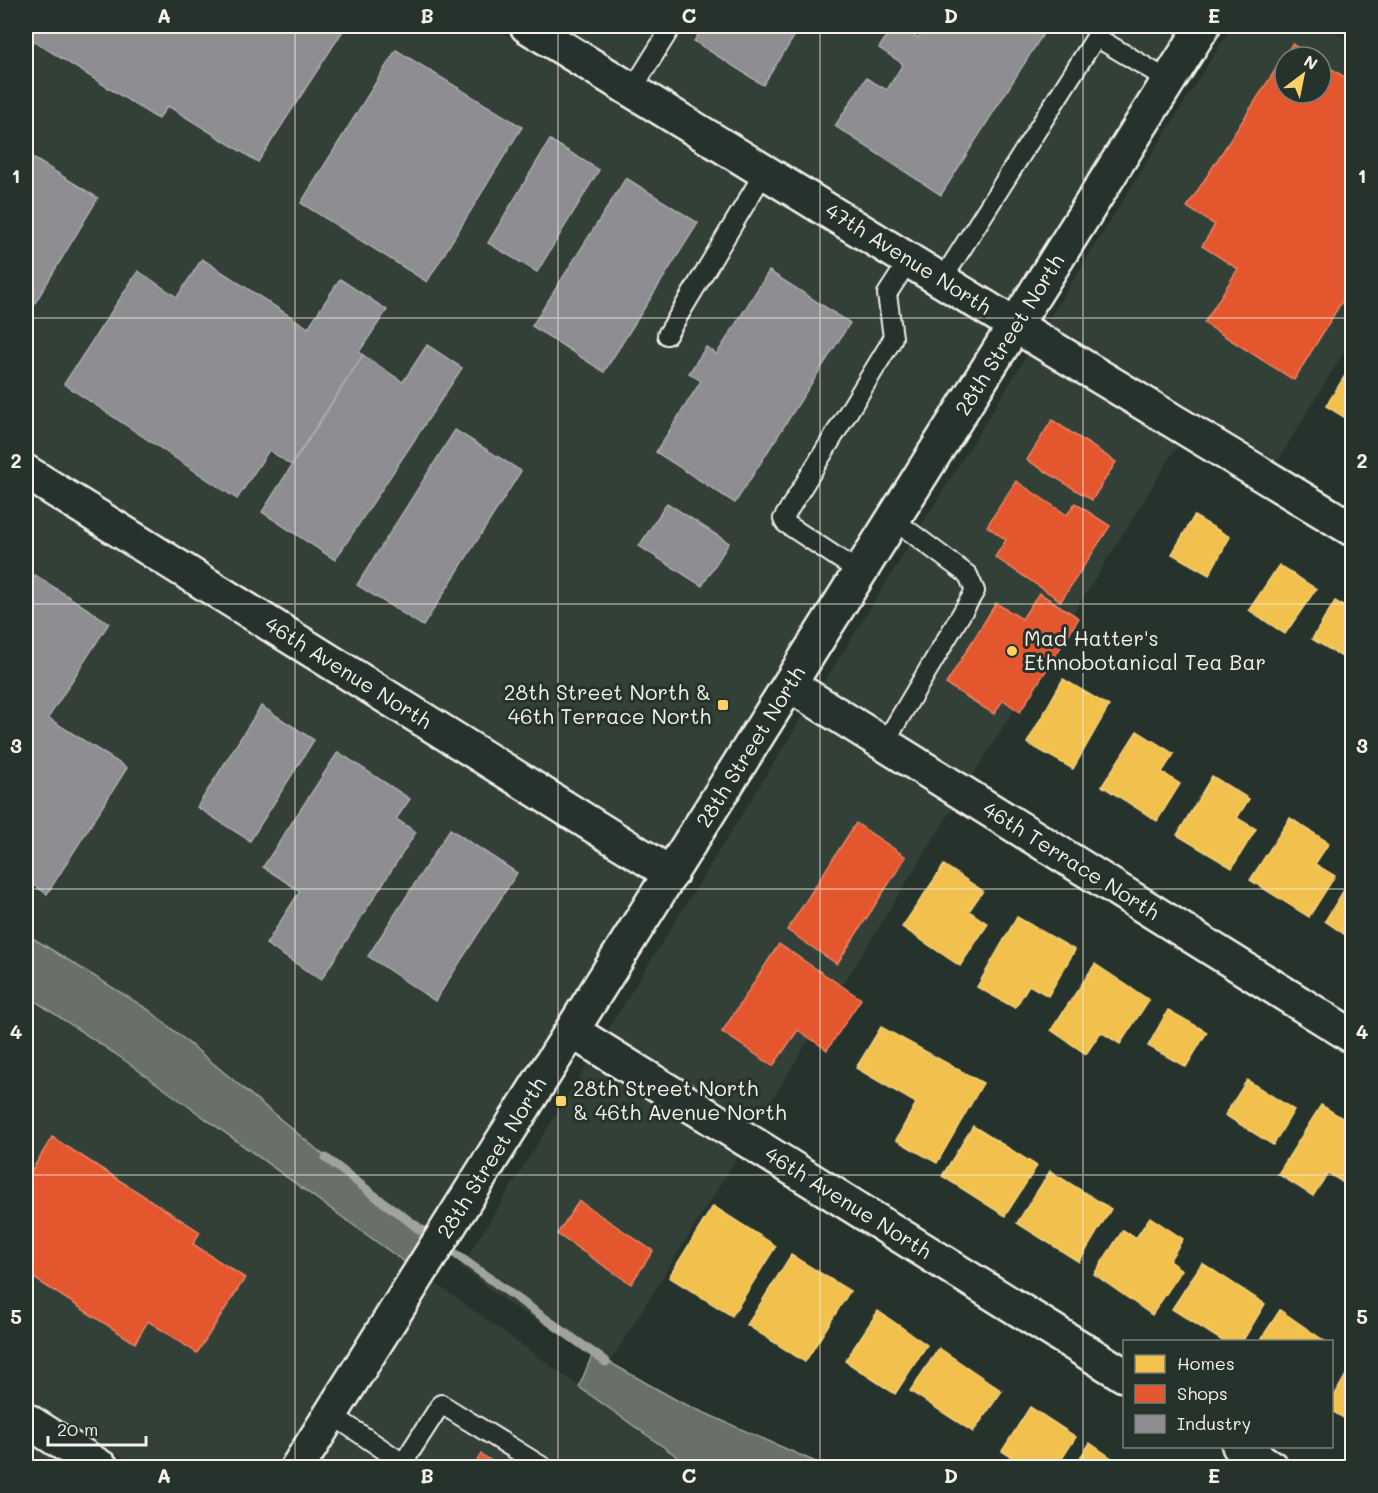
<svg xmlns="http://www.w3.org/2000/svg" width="1378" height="1493" font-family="Mali,sans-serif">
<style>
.built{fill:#333f39;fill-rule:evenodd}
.water{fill:#676f68;stroke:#9fa39b;stroke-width:1.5}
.homes{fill:#f2c14e;stroke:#f3cf7c;stroke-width:1.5}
.shops{fill:#e4572e;stroke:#e98566;stroke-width:1.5}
.industry{fill:#8d8d92;stroke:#acabac;stroke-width:1.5}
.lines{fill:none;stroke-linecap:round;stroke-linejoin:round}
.stream{stroke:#9fa39b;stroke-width:9}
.lane-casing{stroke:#f4f1e8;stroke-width:22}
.street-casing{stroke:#f4f1e8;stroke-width:38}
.secondary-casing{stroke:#f4f1e8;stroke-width:38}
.lane{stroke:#26332d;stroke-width:18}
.street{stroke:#26332d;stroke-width:33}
.secondary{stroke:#26332d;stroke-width:33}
.grid{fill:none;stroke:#f4f1e8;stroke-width:1.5;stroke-opacity:0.55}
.poi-dot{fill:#ffd166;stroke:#26332d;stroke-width:2}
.labels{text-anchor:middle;stroke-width:6;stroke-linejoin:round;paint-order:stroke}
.street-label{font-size:21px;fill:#f4f1e8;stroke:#26332d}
.poi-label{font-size:21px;fill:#f4f1e8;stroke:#26332d;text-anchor:start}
.neatline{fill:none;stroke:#f4f1e8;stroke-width:2}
.grid-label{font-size:20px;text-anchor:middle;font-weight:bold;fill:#f4f1e8}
</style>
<rect width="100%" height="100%" fill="#26332d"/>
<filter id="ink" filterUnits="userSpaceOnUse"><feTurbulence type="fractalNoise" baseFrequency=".0167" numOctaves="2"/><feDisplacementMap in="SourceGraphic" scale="12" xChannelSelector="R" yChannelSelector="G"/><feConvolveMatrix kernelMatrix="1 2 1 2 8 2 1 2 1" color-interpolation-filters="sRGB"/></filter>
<g filter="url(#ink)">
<!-- built -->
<g class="built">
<path d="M26 26H491L992 333 667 849 26 450Z"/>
<path d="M563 26H1162L1177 35 1012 301Z"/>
<path d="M1232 26H1326L1352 43V338L1278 461 1047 322ZM1285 57H1321V93H1285Z"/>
<path d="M1028 354 1178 445 972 777 823 684Z"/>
<path d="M26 494 647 881 422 1237 149 1010 26 934Z"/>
<path d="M803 716 952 809 757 1124 607 1031Z"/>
<path d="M26 995 120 1057 406 1263 278 1467H138L26 1398Z"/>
<path d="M588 1063 738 1156 610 1362 507 1303 461 1267Z"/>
<path d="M434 1282 692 1467 317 1468Z"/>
<path d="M26 1443 66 1467H26Z"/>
</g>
<!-- water -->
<g class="water">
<path d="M26 934 149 1010 422 1237 406 1263 120 1057 26 995Z"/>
<path d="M593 1353 680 1402 827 1467H692L579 1387Z"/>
</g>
<!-- homes -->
<g class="homes">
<path d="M1351 366 1352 367V422L1326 406Z"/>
<path d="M1194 516 1230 537 1209 575 1172 554Z"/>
<path d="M1279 565 1316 589 1285 634 1249 610Z"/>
<path d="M1335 601 1352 611V663L1312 639Z"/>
<path d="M1063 679 1109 706 1073 769 1027 743Z"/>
<path d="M1137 731 1174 754 1162 772 1180 784 1157 821 1102 786Z"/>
<path d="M1212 776 1249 799 1237 818 1256 829 1232 868 1177 835Z"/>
<path d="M1290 818 1329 843 1315 864 1335 876 1309 917 1250 880Z"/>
<path d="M944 865 983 891 969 911 988 924 960 966 902 927Z"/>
<path d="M1352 877V933L1350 938 1325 921Z"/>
<path d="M1017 917 1075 950 1048 996 1029 985 1015 1008 977 987Z"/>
<path d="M1095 964 1149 1000 1120 1044 1101 1032 1086 1054 1051 1030Z"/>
<path d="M1168 1010 1207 1032 1186 1067 1148 1046Z"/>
<path d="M881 1027 983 1083 937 1163 896 1140 916 1103 856 1068Z"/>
<path d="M1247 1080 1294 1110 1273 1145 1225 1115Z"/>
<path d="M1321 1105 1352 1124V1173L1345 1184 1328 1173 1313 1196 1278 1174Z"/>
<path d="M973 1126 1037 1166 1005 1216 942 1176Z"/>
<path d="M1050 1171 1111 1209 1079 1262 1017 1223Z"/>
<path d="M713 1206 776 1246 732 1316 669 1277Z"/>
<path d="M1150 1217 1183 1239 1169 1261 1182 1270 1152 1315 1094 1274 1123 1230 1136 1238Z"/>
<path d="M791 1255 850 1291 805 1362 747 1325Z"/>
<path d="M1202 1263 1265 1304 1242 1342H1224L1172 1309Z"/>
<path d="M1280 1310 1326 1342H1259Z"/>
<path d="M878 1311 927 1345 895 1394 845 1361Z"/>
<path d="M939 1348 1002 1391 973 1432 910 1391Z"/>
<path d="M1352 1364V1423L1332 1411V1400Z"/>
<path d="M1030 1407 1076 1437 1056 1468H1028L1002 1451Z"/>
<path d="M1090 1443 1126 1468H1073Z"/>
</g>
<!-- shops -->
<g class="shops">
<path d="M1292 44 1312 57H1285V93H1321V62L1352 82V285L1294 380 1204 323 1238 269 1202 246 1215 225 1187 207Z"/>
<path d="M1052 420 1116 462 1092 500 1027 460Z"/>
<path d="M1016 481 1067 515 1075 503 1110 526 1061 601 995 557 1006 540 987 526Z"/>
<path d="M1039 593 1079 618 1020 712 1003 700 994 714 946 684 996 603 1022 619Z"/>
<path d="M856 823 906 857 837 964 787 930Z"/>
<path d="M779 944 861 999 827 1050 798 1030 773 1066 722 1032Z"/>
<path d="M52 1137 200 1232 193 1244 245 1278 197 1353 148 1321 135 1343 26 1273V1180Z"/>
<path d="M579 1201 653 1251 631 1284 557 1234Z"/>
<path d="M481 1454 502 1468H473Z"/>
</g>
<!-- industry -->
<g class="industry">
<path d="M26 26H346L258 162 168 106 158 119 26 36Z"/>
<path d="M704 26H801L763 85 694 41Z"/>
<path d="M893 26H899L918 38 926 26H1048L941 195 835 126 866 78 887 90 903 64 879 48Z"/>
<path d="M396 50 522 127 427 282 301 203Z"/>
<path d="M550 140 599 170 537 272 488 243Z"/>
<path d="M28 155 98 198 26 318V159Z"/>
<path d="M626 178 698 223 604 372 532 326Z"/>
<path d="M202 259 308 328 340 279 387 310 359 352 363 355 291 465 269 450 237 499 64 384 138 271 177 297Z"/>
<path d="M769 271 850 323 735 503 656 452 701 381 689 373 706 347 717 354Z"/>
<path d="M427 345 462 368 335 560 262 512 363 355 403 382Z"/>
<path d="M455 430 521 471 423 626 357 585Z"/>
<path d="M667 503 729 543 702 586 639 546Z"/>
<path d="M35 575 109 623 48 718 127 768 47 894 26 880V589Z"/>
<path d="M261 706 314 740 250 841 197 807Z"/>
<path d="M338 752 410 799 396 819 416 832 321 980 266 944 300 891 263 867Z"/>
<path d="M450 829 517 873 435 1001 368 956Z"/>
</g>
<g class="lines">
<!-- stream -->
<path class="stream" d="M326 1158 383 1202 606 1362"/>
<defs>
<g id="lane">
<path d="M632 90 672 26"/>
<path d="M942 280 1096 37 1168 80"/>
<path d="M667 335 765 171"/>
<path d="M861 573 785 523 783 519 891 342 893 337 887 294 909 260"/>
<path d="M884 744 975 591 968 575 909 531 893 521"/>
<path d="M331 1414 403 1463 400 1468"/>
<path d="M403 1463 441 1404 545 1468"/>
</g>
<g id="street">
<path d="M527 26 1016 326 1352 529"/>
<path d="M26 472 671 874"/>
<path d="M790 685 1352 1036"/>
<path d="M572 1031 1124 1375"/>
<path d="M26 1420 102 1468"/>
<path d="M1239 1446 1272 1468"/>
</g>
<path id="secondary" d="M297 1468 1203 26"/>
</defs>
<!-- lane casing -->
<use href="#lane" class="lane-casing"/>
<!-- street casing -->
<use href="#street" class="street-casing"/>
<!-- secondary casing -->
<use href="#secondary" class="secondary-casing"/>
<!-- lane -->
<use href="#lane" class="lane"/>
<!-- street -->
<use href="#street" class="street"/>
<!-- secondary -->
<use href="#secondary" class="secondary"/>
</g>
</g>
<!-- grid -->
<path class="grid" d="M295 26V1468M558 26V1468M820 26V1468M1083 26V1468M26 318H1352M26 604H1352M26 889H1352M26 1175H1352"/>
<!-- markers -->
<g class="poi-dot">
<circle cx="1012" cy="651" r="6"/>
<rect x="717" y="699" width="12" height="12" rx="3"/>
<rect x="555" y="1095" width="12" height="12" rx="3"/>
</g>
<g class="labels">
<!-- street labels -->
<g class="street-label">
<text transform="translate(908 259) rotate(32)" y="7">47th Avenue North</text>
<text transform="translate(1010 335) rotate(-58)" y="7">28th Street North</text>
<text transform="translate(348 673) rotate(32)" y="7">46th Avenue North</text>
<text transform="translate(751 747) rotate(-58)" y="7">28th Street North</text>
<text transform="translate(1071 861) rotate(32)" y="7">46th Terrace North</text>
<text transform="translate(492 1158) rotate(-58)" y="7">28th Street North</text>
<text transform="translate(848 1203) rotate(32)" y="7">46th Avenue North</text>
</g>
<!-- poi labels -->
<g class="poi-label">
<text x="1024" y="646">Mad Hatter's<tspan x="1024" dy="24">Ethnobotanical Tea Bar</tspan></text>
<text x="711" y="700" text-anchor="end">28th Street North &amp;<tspan x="711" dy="24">46th Terrace North</tspan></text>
<text x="573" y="1096">28th Street North<tspan x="573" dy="24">&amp; 46th Avenue North</tspan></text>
</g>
</g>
<!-- margin -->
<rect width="1378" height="1493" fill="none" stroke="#26332d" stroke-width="66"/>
<!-- legend -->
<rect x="1123" y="1340" width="210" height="108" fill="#26332d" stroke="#787f78" stroke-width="1.5"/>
<rect x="1135" y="1355" width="30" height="18" fill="#f2c14e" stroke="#787f78" stroke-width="1.5"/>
<text x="1177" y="1370" font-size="18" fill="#f4f1e8">Homes</text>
<rect x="1135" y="1385" width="30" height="18" fill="#e4572e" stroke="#787f78" stroke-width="1.5"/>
<text x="1177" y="1400" font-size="18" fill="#f4f1e8">Shops</text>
<rect x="1135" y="1415" width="30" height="18" fill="#8d8d92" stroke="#787f78" stroke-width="1.5"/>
<text x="1177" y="1430" font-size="18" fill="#f4f1e8">Industry</text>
<!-- north arrow -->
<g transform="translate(1303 75) rotate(32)"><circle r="28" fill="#26332d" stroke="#787f78" stroke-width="1.5"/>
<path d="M0-4.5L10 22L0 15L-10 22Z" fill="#ffd166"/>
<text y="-9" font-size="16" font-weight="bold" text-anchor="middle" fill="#f4f1e8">N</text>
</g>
<!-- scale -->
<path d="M48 1436v9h98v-9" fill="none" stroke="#f4f1e8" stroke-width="3"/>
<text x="57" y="1436" font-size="18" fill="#f4f1e8" stroke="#26332d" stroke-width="4.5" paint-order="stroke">20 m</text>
<rect x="33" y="33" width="1312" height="1427" class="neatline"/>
<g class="grid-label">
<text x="164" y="23">A</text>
<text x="427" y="23">B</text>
<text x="689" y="23">C</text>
<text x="951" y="23">D</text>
<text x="1214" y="23">E</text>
<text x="16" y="183">1</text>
<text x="1362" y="183">1</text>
<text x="16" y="468">2</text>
<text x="1362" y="468">2</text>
<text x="16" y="753">3</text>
<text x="1362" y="753">3</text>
<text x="16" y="1039">4</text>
<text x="1362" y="1039">4</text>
<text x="16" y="1324">5</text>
<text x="1362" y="1324">5</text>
<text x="164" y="1483">A</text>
<text x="427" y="1483">B</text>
<text x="689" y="1483">C</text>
<text x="951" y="1483">D</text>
<text x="1214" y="1483">E</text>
</g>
</svg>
